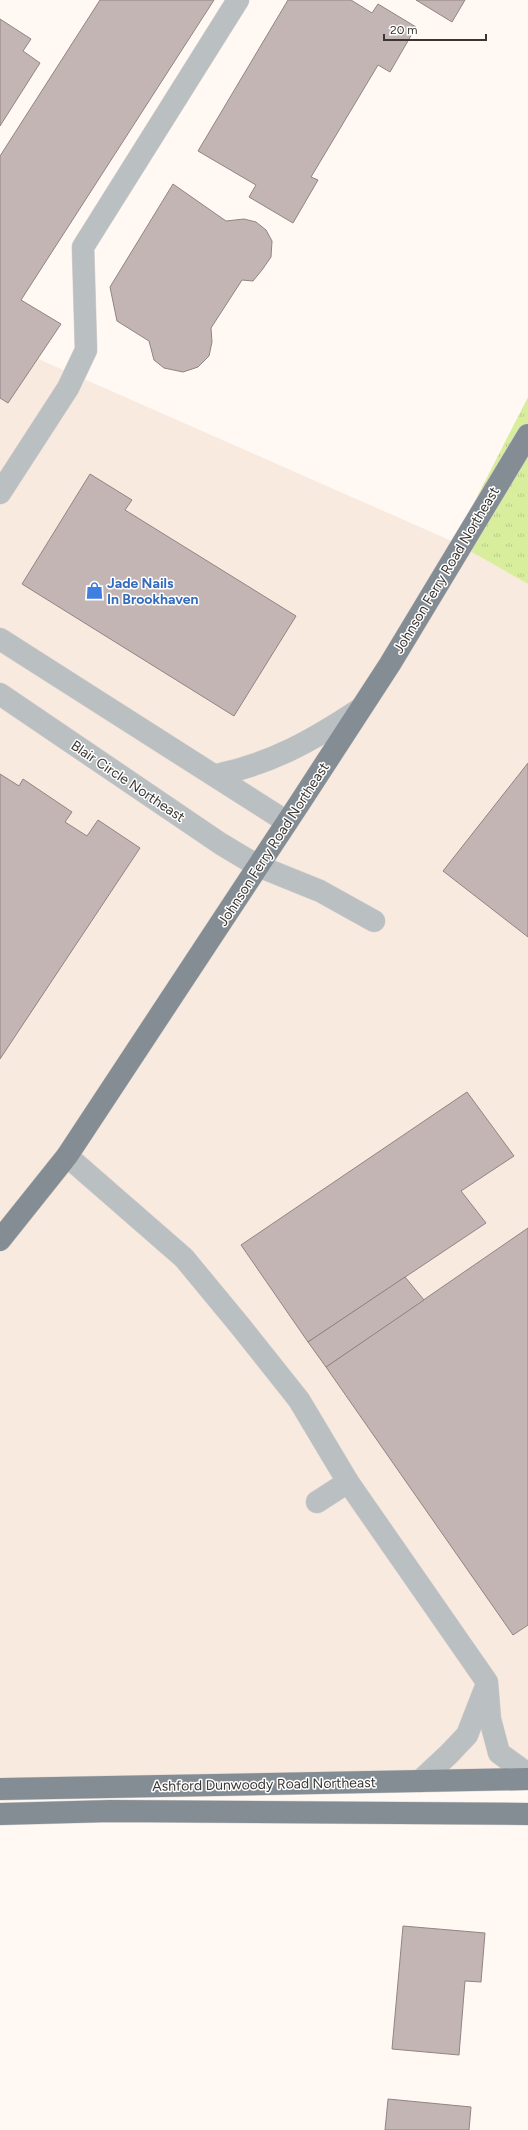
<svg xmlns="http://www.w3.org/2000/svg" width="528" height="2130" font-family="Figtree,sans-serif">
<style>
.built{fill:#f9eae0}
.grass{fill:url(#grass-tufts)}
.building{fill:#c3b5b3;stroke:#928483}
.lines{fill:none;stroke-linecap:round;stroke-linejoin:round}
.minor-casing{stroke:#dcd5d0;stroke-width:23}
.major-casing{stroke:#dcd5d0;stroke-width:23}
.minor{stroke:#babfc2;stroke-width:22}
.major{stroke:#848d94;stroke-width:22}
.labels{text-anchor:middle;stroke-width:3;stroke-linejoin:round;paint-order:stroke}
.street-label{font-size:14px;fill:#3a3632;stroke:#fff}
.shop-label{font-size:14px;font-weight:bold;fill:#366cbe;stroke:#fff;text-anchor:start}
</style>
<defs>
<pattern id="grass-tufts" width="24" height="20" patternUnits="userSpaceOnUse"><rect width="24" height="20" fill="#d8ee9d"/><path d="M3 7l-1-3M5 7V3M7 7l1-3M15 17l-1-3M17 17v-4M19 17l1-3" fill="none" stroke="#bacd88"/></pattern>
</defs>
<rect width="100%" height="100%" fill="#fff8f3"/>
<!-- built -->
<path class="built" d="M0 342 454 542 528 584V1776L0 1777Z"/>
<!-- grass -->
<path class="grass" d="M528 397V584L454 542Z"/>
<!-- building -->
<g class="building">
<path d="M100 0H214L21 300 61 324 8 403 0 398V156Z"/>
<path d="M288 0H351L372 13 378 4 416 27 390 72 378 65 311 177 318 180 293 223 249 197 256 185 198 151Z"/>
<path d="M416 0H465L452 22Z"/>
<path d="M0 19 31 39 23 51 40 63 0 126Z"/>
<path d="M173 184 226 221 244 219 256 222 266 230 272 241 271 257 262 270 253 281 242 280 211 328 212 342 209 356 198 367 183 372 164 368 154 360 149 341 117 321 110 287Z"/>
<path d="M90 474 132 500 125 510 296 616 234 716 22 584Z"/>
<path d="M528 763V937L443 871Z"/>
<path d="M0 774 19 786 23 779 72 812 65 822 87 836 98 820 140 848 0 1059Z"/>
<path d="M467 1092 514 1156 461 1191 486 1223 308 1342 241 1245Z"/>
<path d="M528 1228V1625L513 1635 326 1367Z"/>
<path d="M405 1277 424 1300 326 1367 308 1342Z"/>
<path d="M403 1926 485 1933 481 1982 465 1981 459 2055 392 2049Z"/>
<path d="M388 2099 471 2107 469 2130H385Z"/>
</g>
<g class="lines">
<defs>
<g id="minor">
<path d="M0 493 68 388 86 350 83 247 238 0"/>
<path d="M0 639 287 822"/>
<path d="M0 694 221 844 258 866 320 891 374 921"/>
<path d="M216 775C271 764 313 740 360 709"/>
<path d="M67 1156 184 1258 241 1327 299 1400 348 1482 487 1682 490 1719 499 1753 528 1774"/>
<path d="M317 1502 348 1482"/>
<path d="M420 1781 449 1754 467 1735 485 1689"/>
</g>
<g id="major">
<path d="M0 1240 67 1156 299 804 390 664 528 435"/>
<path d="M0 1789 528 1779"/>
<path d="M0 1814 111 1811 528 1814"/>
</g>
</defs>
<!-- minor casing -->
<use href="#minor" class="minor-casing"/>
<!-- major casing -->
<use href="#major" class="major-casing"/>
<!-- minor -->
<use href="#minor" class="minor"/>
<!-- major -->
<use href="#major" class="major"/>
</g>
<!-- icons -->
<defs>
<symbol id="shop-bare" viewBox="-9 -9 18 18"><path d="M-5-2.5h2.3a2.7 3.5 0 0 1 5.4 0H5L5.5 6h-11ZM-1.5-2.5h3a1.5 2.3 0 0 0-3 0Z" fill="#3f7fe0" stroke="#fff" stroke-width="2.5" paint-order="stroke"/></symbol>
</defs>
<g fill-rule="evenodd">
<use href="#shop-bare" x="82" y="578" width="25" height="25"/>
</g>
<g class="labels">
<!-- street labels -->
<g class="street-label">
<text transform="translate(446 570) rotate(-59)" y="5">Johnson Ferry Road Northeast</text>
<text transform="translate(128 781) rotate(34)" y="5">Blair Circle Northeast</text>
<text transform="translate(273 844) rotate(-57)" y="5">Johnson Ferry Road Northeast</text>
<text transform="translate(264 1784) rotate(-1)" y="5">Ashford Dunwoody Road Northeast</text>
</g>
<!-- shop labels -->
<g class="shop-label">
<text x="107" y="588">Jade Nails<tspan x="107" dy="16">In Brookhaven</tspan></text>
</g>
</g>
<!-- scale -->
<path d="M384 34v6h102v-6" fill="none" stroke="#3a3632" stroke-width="2"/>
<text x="390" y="34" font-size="12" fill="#3a3632" stroke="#ffffff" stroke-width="3" paint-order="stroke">20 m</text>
</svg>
